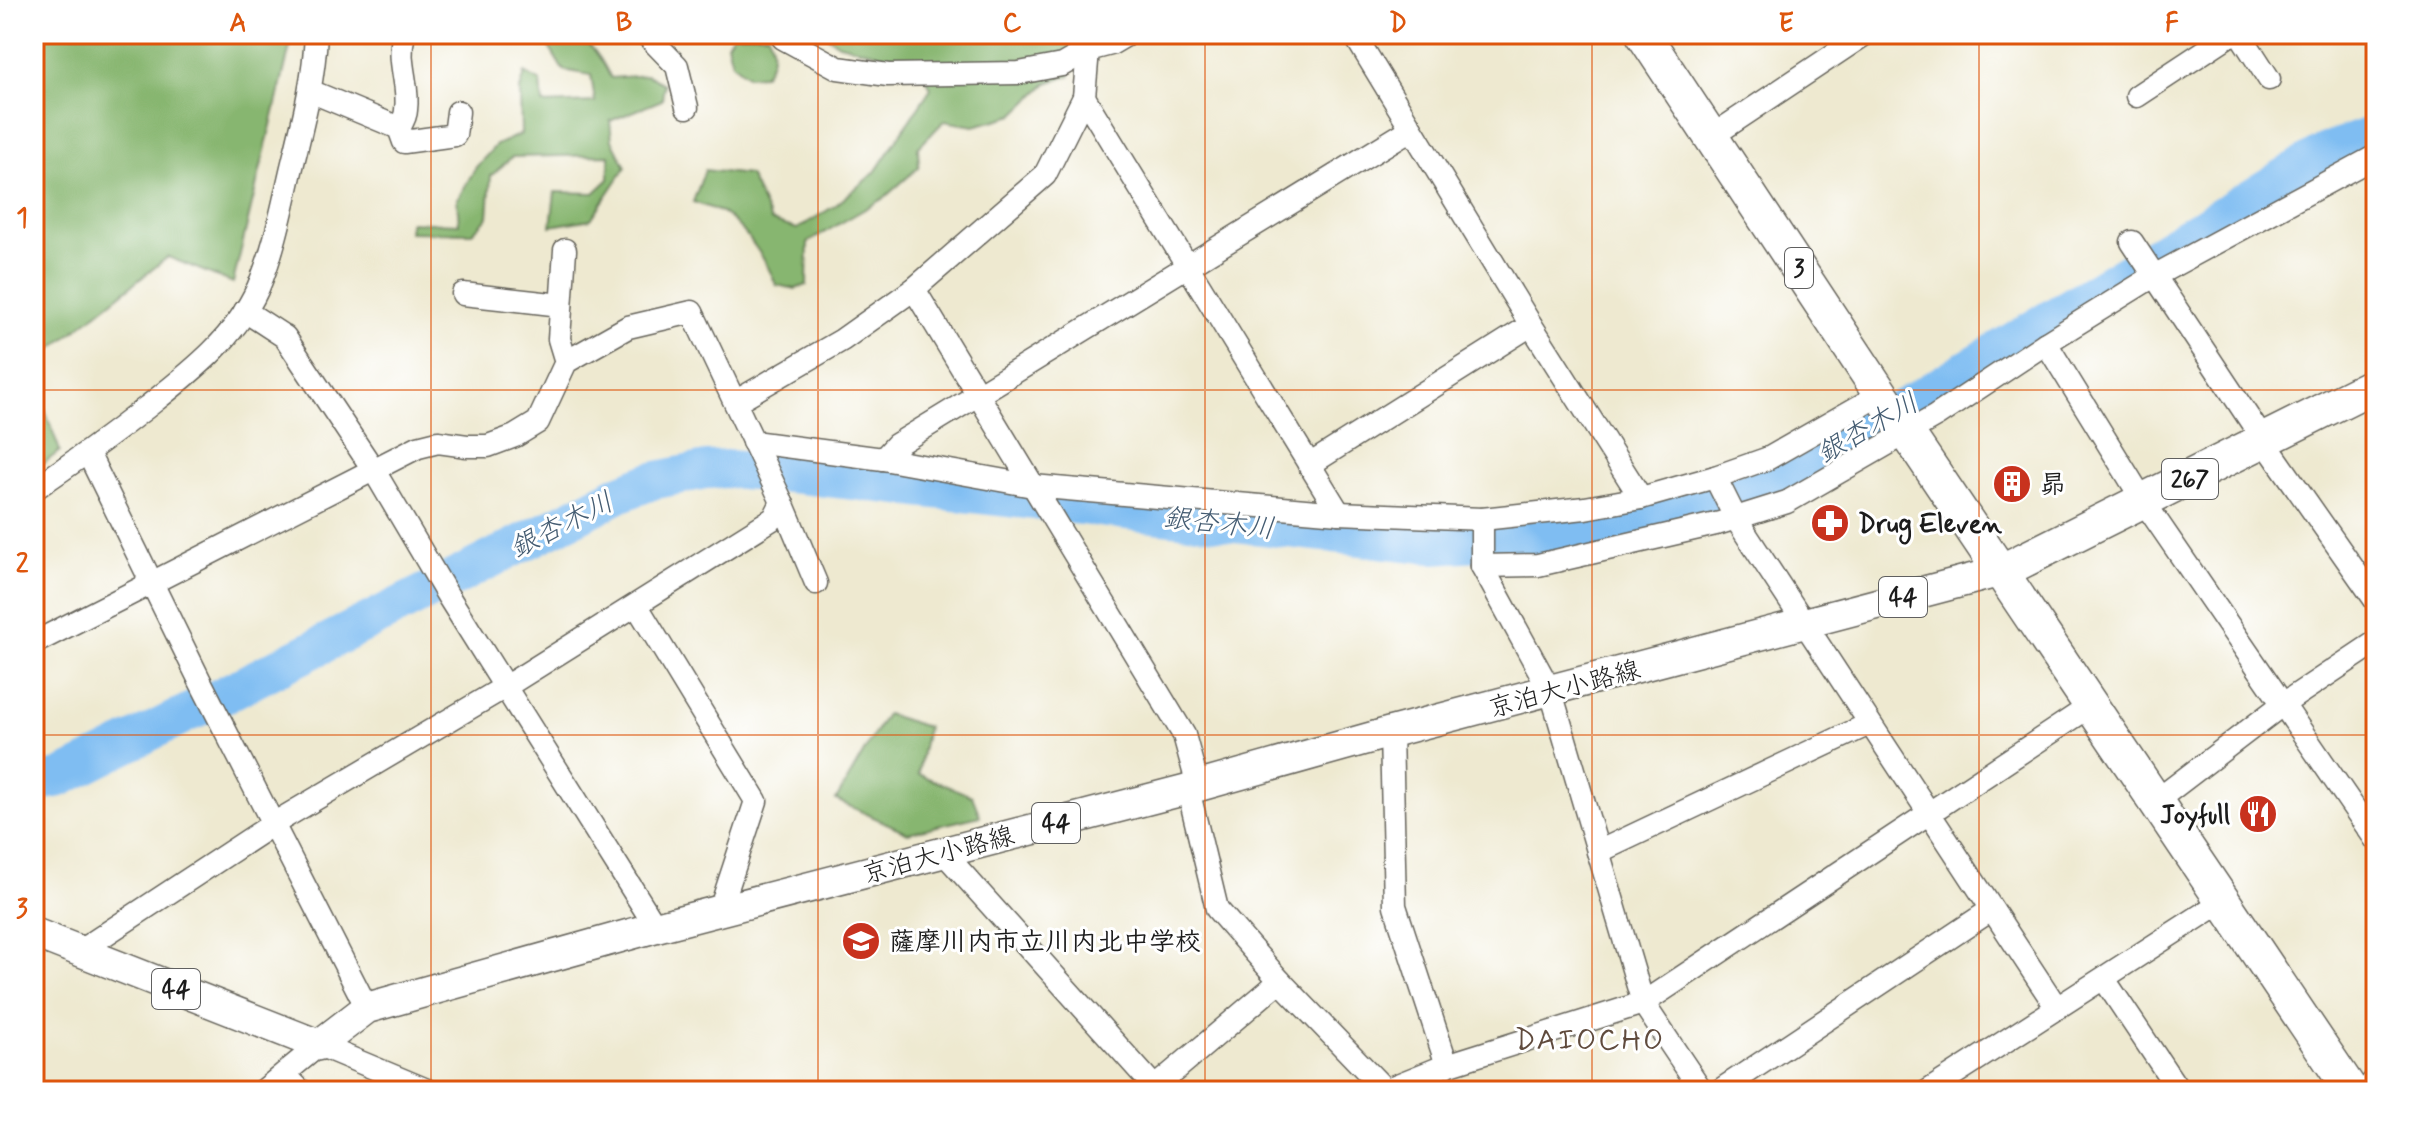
<svg xmlns="http://www.w3.org/2000/svg" width="2410" height="1125" font-family="Mynerve,'Klee One',sans-serif">
<style>
.forest{fill:#87b66f;stroke:#526946;stroke-width:2}
.lines{fill:none;stroke-linecap:round;stroke-linejoin:round}
.river{stroke:#7fbdf2;stroke-width:38}
.minor-casing{stroke:#66645b;stroke-width:25}
.major-casing{stroke:#66645b;stroke-width:33}
.highway-casing{stroke:#66645b;stroke-width:37}
.minor{stroke:#fff;stroke-width:22}
.major{stroke:#fff;stroke-width:30}
.highway{stroke:#fff;stroke-width:34}
.grid{fill:none;stroke:#de560d;stroke-width:2;stroke-opacity:0.55}
.labels{text-anchor:middle;stroke-width:6;stroke-linejoin:round;paint-order:stroke}
.shield{fill:#fff;stroke:#606060;stroke-width:2}
.shield-label{font-size:24px;font-weight:bold;fill:#1c1c1c}
.poi-label{font-size:26px;font-weight:bold;fill:#1c1c1c;stroke:#fff;text-anchor:start}
.street-label{font-size:26px;fill:#1c1c1c;stroke:#fff}
.water-label{font-size:28px;font-style:italic;fill:#445c72;stroke:#fff}
.quarter-label{font-size:30px;letter-spacing:2px;fill:#604b3d;stroke:#fff}
.neatline{fill:none;stroke:#de560d;stroke-width:3}
.grid-label{font-size:26px;text-anchor:middle;font-weight:bold;fill:#de560d}
</style>
<rect width="100%" height="100%" fill="#fff"/>
<filter id="ink" filterUnits="userSpaceOnUse"><feTurbulence type="fractalNoise" baseFrequency=".0125" numOctaves="2"/><feDisplacementMap in="SourceGraphic" scale="16" xChannelSelector="R" yChannelSelector="G"/><feConvolveMatrix kernelMatrix="1 2 1 2 8 2 1 2 1" color-interpolation-filters="sRGB"/></filter>
<filter id="wash" filterUnits="userSpaceOnUse"><feTurbulence type="fractalNoise" baseFrequency=".006" numOctaves="4" result="noise"/><feDisplacementMap in="SourceGraphic" scale="32" xChannelSelector="R" yChannelSelector="G"/><feGaussianBlur stdDeviation="1.8" result="paint"/><feColorMatrix in="noise" values="0 0 0 0 0 0 0 0 0 0 0 0 0 0 0 0 0 1.4 0 .05"/><feComposite in="paint" operator="in"/></filter>
<g filter="url(#wash)">
<rect width="100%" height="100%" fill="#eee9d0"/>
<!-- forest -->
<g class="forest">
<path d="M34 34H293L233 283 168 257 34 363Z"/>
<path d="M553 34C588 34 596 50 611 78L647 75 664 84 662 100 610 121 612 140 626 167 591 219 551 226 555 192 594 193 609 179V155L512 157 491 176 488 217 472 233 409 232 410 222 459 224 457 200 476 167 496 145 521 134 520 90 525 73 541 82 543 104 595 102 591 75 563 70 549 47Z"/>
<path d="M733 34H768C775 49 774 62 763 75L748 76 732 63 727 44Z"/>
<path d="M824 34H1084L1069 76 1047 83 1014 115 974 126 944 121 918 148 919 167 884 198 808 242 807 285 795 289 776 285C767 261 748 233 728 217 719 210 704 206 693 202L705 170 749 175 771 221 797 229 836 205 875 172 931 88 919 63 839 44Z"/>
<path d="M34 380 60 451 34 471Z"/>
<path d="M886 714 927 727 918 774 972 796 980 816 908 833 836 800Z"/>
</g>
<g class="lines">
<!-- river -->
<path class="river" d="M34 783 60 778 621 493 652 481 706 470 729 469 800 475 1433 545 1571 536 1624 526 1759 487 1873 426 2326 152 2376 134"/>
</g>
</g>
<g filter="url(#ink)">
<g class="lines">
<defs>
<g id="minor">
<path d="M646 34 677 66 687 107"/>
<path d="M780 34 783 38 838 68 888 75 1019 73 1062 65 1088 50 1091 39"/>
<path d="M1354 34 1531 325 1641 498"/>
<path d="M2240 34 2269 79"/>
<path d="M310 91 399 128 404 142 455 135 458 112"/>
<path d="M2137 96 2231 34"/>
<path d="M1084 97 1339 513"/>
<path d="M399 128C402 123 406 116 406 110 410 84 396 62 404 34"/>
<path d="M1712 136 1865 34"/>
<path d="M2132 242 2264 441 2376 601"/>
<path d="M565 250 559 339 566 362"/>
<path d="M914 289 1184 735 1198 786"/>
<path d="M463 294 561 305"/>
<path d="M245 311 285 337 373 469 448 596 656 927"/>
<path d="M2046 343 2144 502 2376 840"/>
<path d="M735 402 842 340 914 289 1045 175 1084 97 1088 50 1111 44 1128 34"/>
<path d="M753 442 883 459 1033 486 1339 513 1482 519 1585 508 1641 498 1715 477 1769 458 1881 394"/>
<path d="M88 453 200 681 367 1008"/>
<path d="M883 459 896 445 1411 129"/>
<path d="M1309 465 1531 325"/>
<path d="M1715 477 1736 519 2057 1008"/>
<path d="M34 489C73 463 110 436 147 407 190 373 235 339 258 288 274 251 282 210 291 171 302 125 314 82 316 34"/>
<path d="M1482 519V566L1551 692 1643 1003 1702 1091"/>
<path d="M1482 566 1538 565 1720 523 1787 502 1936 416 2046 343 2154 276 2376 156"/>
<path d="M637 606 756 801 720 910"/>
<path d="M34 643 418 447 438 442 467 446H488L515 436 538 422 566 362 628 327 692 312 782 502 816 583"/>
<path d="M1391 732 1395 906 1447 1065"/>
<path d="M1188 789 1217 909 1280 981 1386 1091"/>
<path d="M2156 801 2283 704 2376 642"/>
<path d="M943 852 1158 1091"/>
<path d="M1598 852 1869 724"/>
<path d="M80 951 273 824 505 687 774 518 782 502"/>
<path d="M2104 979 2179 1091"/>
<path d="M284 1074 301 1091"/>
<path d="M1154 1088 1280 981"/>
<path d="M1385 1090 1447 1065 1643 1003 2092 705"/>
<path d="M263 1091 319 1045 429 1091"/>
<path d="M1719 1091 1991 910"/>
<path d="M1928 1091 2223 901"/>
<path d="M2366 1091 2376 1078"/>
</g>
<path id="major" d="M34 933 319 1045 367 1008 656 927 1188 789 1391 732 2002 571"/>
<g id="highway">
<path d="M1643 34 1881 394 2351 1091"/>
<path d="M2002 571 2376 384"/>
</g>
</defs>
<!-- minor casing -->
<use href="#minor" class="minor-casing"/>
<!-- major casing -->
<use href="#major" class="major-casing"/>
<!-- highway casing -->
<use href="#highway" class="highway-casing"/>
<!-- minor -->
<use href="#minor" class="minor"/>
<!-- major -->
<use href="#major" class="major"/>
<!-- highway -->
<use href="#highway" class="highway"/>
</g>
</g>
<!-- grid -->
<path class="grid" d="M431 34V1091M818 34V1091M1205 34V1091M1592 34V1091M1979 34V1091M34 390H2376M34 735H2376"/>
<!-- icons -->
<defs>
<symbol id="building-disc" viewBox="-11 -11 22 22"><circle r="9.5" fill="#c8321e" stroke="#fff"/><path d="M-4-6H4V6H1V3H-1V6H-4ZM-2.5-4.3h1.7v1.8h-1.7ZM.8-4.3h1.7v1.8H.8ZM-2.5-1h1.7V.8h-1.7ZM.8-1h1.7V.8H.8Z" fill="#fff"/></symbol>
<symbol id="pharmacy-disc" viewBox="-11 -11 22 22"><circle r="9.5" fill="#c8321e" stroke="#fff"/><path d="M-2-6h4v4h4v4h-4v4h-4v-4h-4v-4h4Z" fill="#fff"/></symbol>
<symbol id="restaurant-disc" viewBox="-11 -11 22 22"><circle r="9.5" fill="#c8321e" stroke="#fff"/><path d="M-5-6h1v4h1v-4h1v4h1v-4h1v5L-1.5 .5V6h-2V.5L-5-1ZM5-6V6H3V1.5H1.5Q1.5-4 5-6Z" fill="#fff"/></symbol>
<symbol id="school-disc" viewBox="-11 -11 22 22"><circle r="9.5" fill="#c8321e" stroke="#fff"/><path d="M0-5L7-2L0 1L-7-2ZM-4 1L0 2.5L4 1V4Q0 6-4 4Z" fill="#fff"/></symbol>
</defs>
<g fill-rule="evenodd">
<use href="#building-disc" x="1990" y="462" width="44" height="44"/>
<use href="#pharmacy-disc" x="1808" y="501" width="44" height="44"/>
<use href="#restaurant-disc" x="2236" y="792" width="44" height="44"/>
<use href="#school-disc" x="839" y="919" width="44" height="44"/>
</g>
<g class="labels">
<!-- shield labels -->
<g class="shield">
<rect x="1785" y="248" width="28" height="40" rx="6"/>
<rect x="2162" y="459" width="56" height="40" rx="6"/>
<rect x="1879" y="577" width="48" height="40" rx="6"/>
<rect x="1032" y="803" width="48" height="40" rx="6"/>
<rect x="152" y="969" width="48" height="40" rx="6"/>
</g>
<g class="shield-label">
<text x="1799" y="276">3</text>
<text x="2190" y="487">267</text>
<text x="1903" y="605">44</text>
<text x="1056" y="831">44</text>
<text x="176" y="997">44</text>
</g>
<!-- poi labels -->
<g class="poi-label">
<text x="2040" y="493">昴</text>
<text x="1858" y="532">Drug Eleven</text>
<text x="2230" y="823" text-anchor="end">Joyfull</text>
<text x="889" y="950">薩摩川内市立川内北中学校</text>
</g>
<!-- street labels -->
<g class="street-label">
<text transform="translate(1564 688) rotate(-15)" y="9">京泊大小路線</text>
<text transform="translate(938 854) rotate(-15)" y="9">京泊大小路線</text>
</g>
<!-- water labels -->
<g class="water-label">
<text transform="translate(1867 427) rotate(-30)" y="10">銀杏木川</text>
<text transform="translate(1219 522) rotate(6)" y="10">銀杏木川</text>
<text transform="translate(561 524) rotate(-27)" y="10">銀杏木川</text>
</g>
<!-- quarter labels -->
<g class="quarter-label">
<text x="1590" y="1049">DAIOCHO</text>
</g>
</g>
<!-- margin -->
<rect width="2410" height="1125" fill="none" stroke="#fff" stroke-width="88"/>
<rect x="44" y="44" width="2322" height="1037" class="neatline"/>
<g class="grid-label">
<text x="238" y="31">A</text>
<text x="624" y="31">B</text>
<text x="1012" y="31">C</text>
<text x="1398" y="31">D</text>
<text x="1786" y="31">E</text>
<text x="2172" y="31">F</text>
<text x="22" y="226">1</text>
<text x="22" y="572">2</text>
<text x="22" y="917">3</text>
</g>
</svg>
